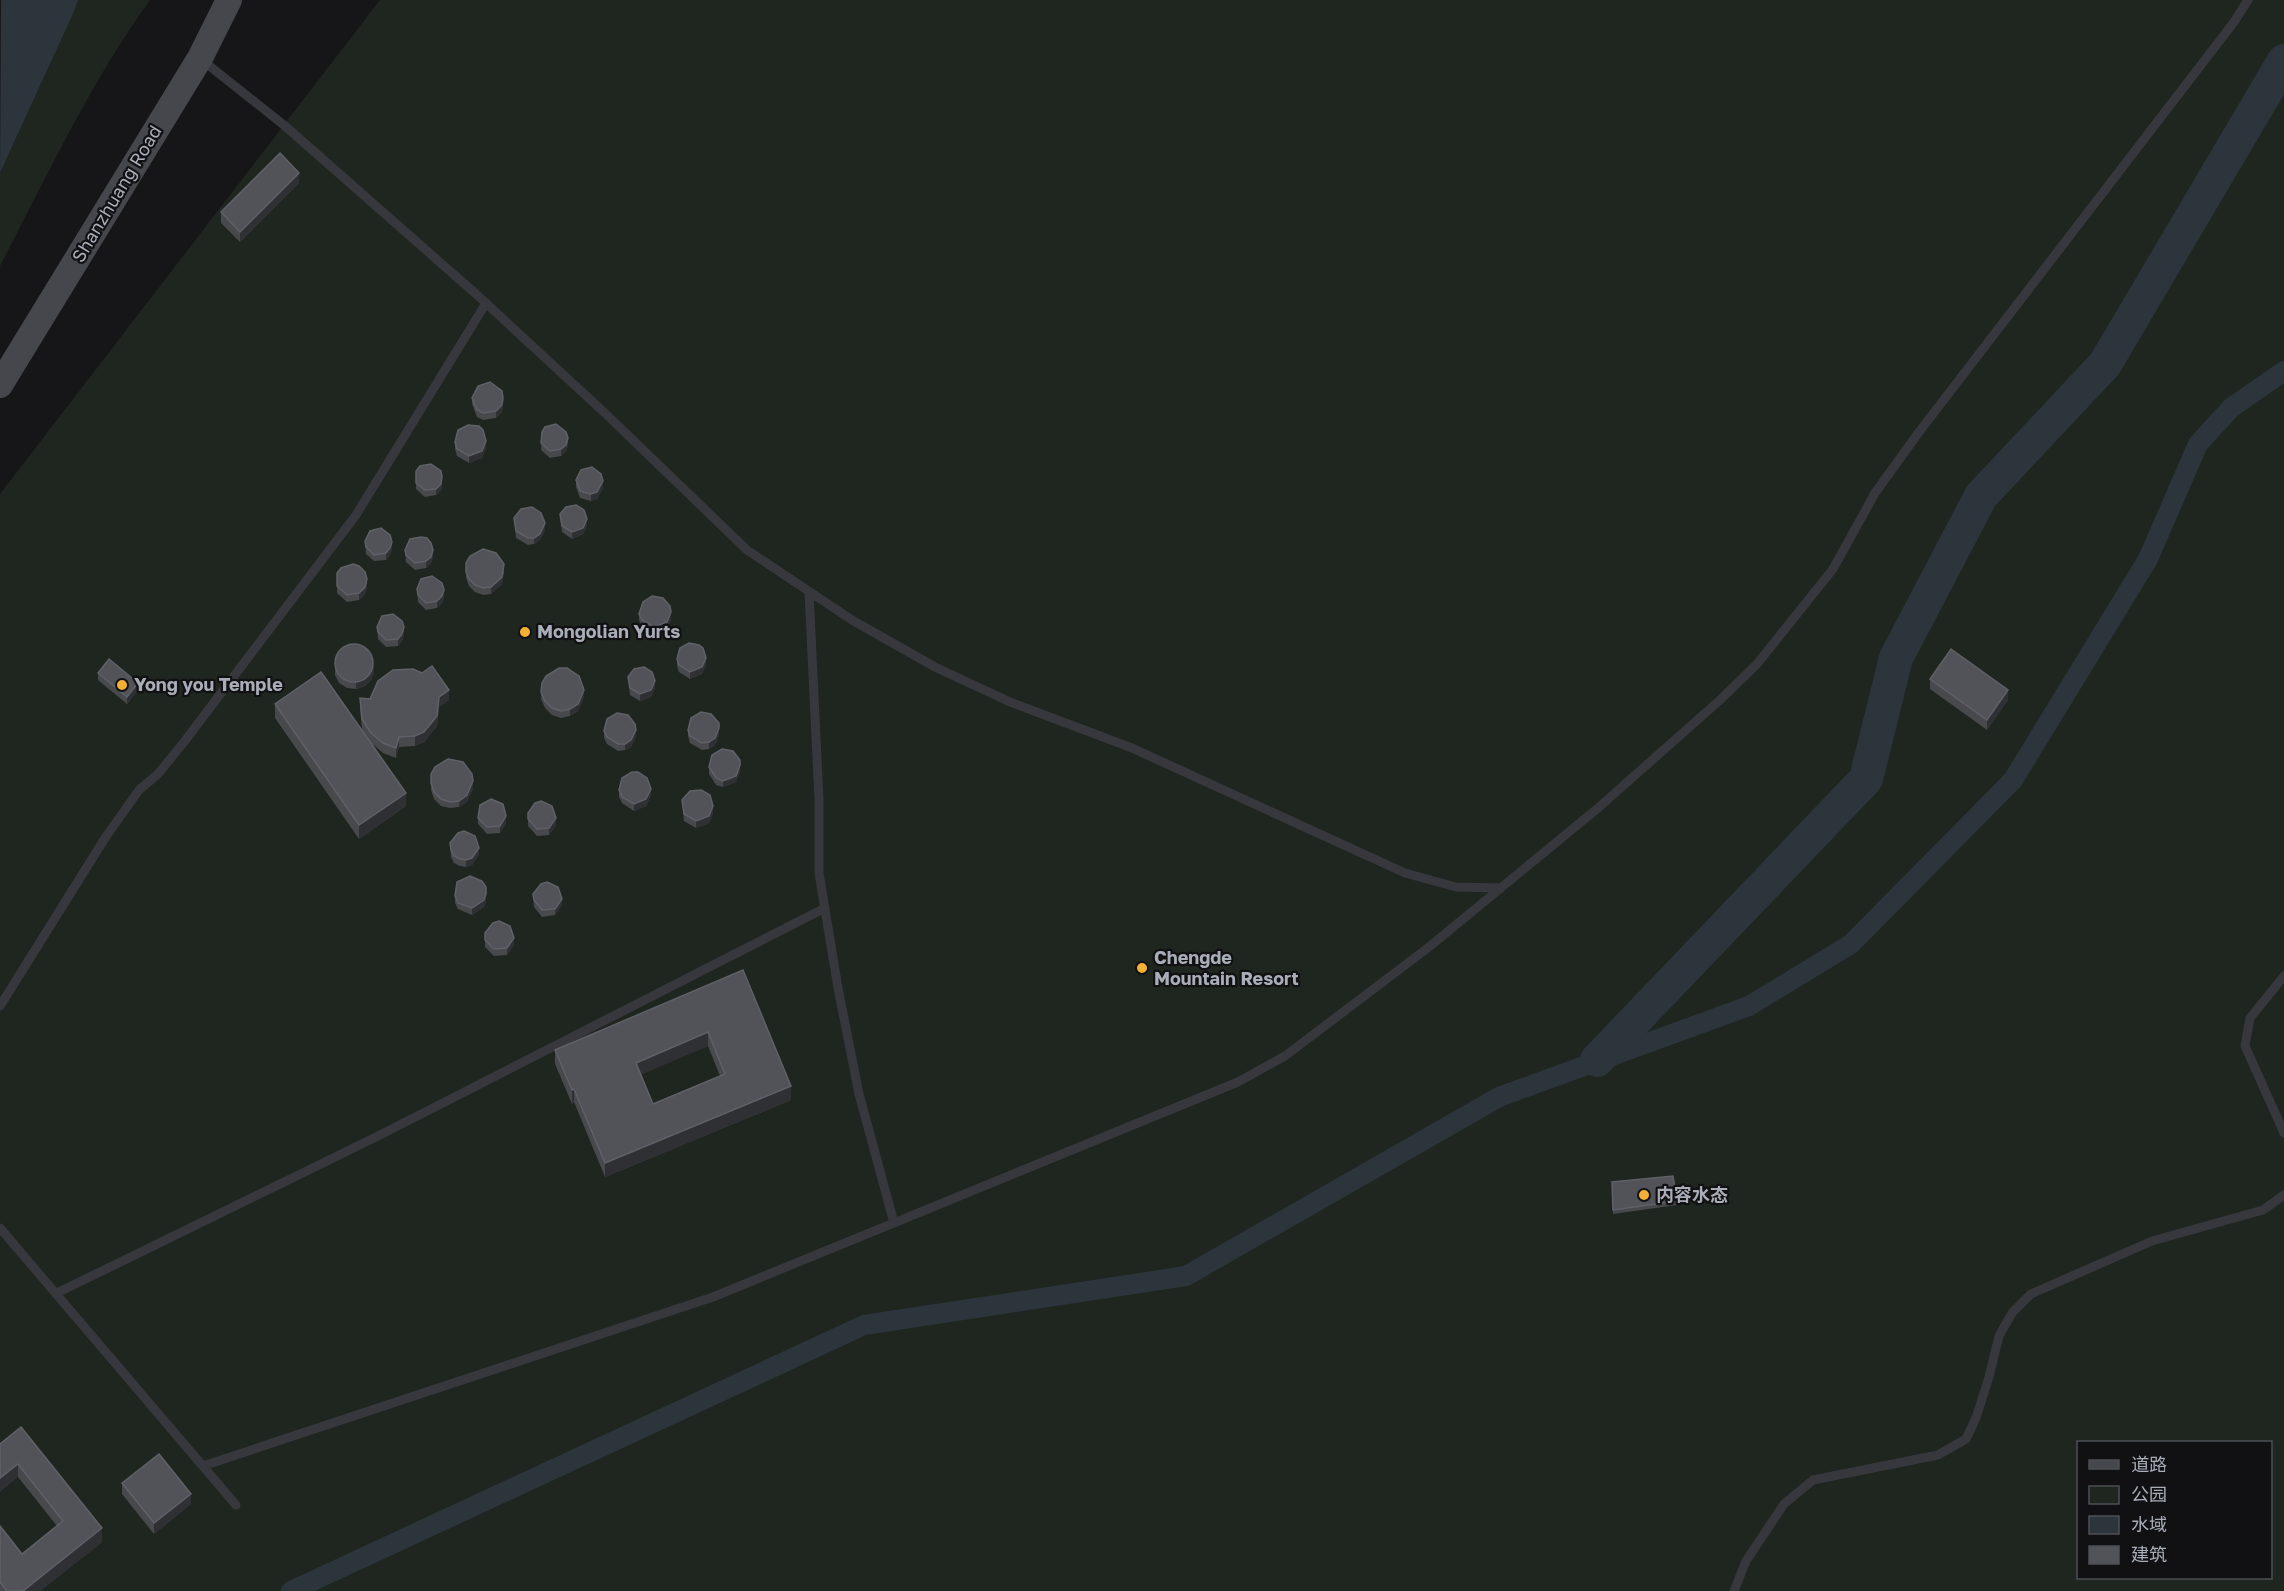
<svg xmlns="http://www.w3.org/2000/svg" width="2284" height="1591" font-family="'Golos Text','Noto Sans SC',sans-serif">
<style>
.green{fill:#1e261f;fill-rule:evenodd}
.water{fill:#2c353c}
.lines{fill:none;stroke-linecap:round;stroke-linejoin:round}
.canal{stroke:#2c353c;stroke-width:20}
.river{stroke:#2c353c;stroke-width:34}
.service{stroke:#37383d;stroke-width:9}
.secondary{stroke:#45474d;stroke-width:26}
.wall{fill:#47494d;fill-rule:evenodd}
.shaded-wall{fill:#2f3033}
.building{fill:#525359;stroke:#5f6168;stroke-width:1.5;fill-rule:evenodd}
.poi-dot{fill:#f2b134;stroke:#111113;stroke-width:2}
.labels{text-anchor:middle;stroke-width:4.5;stroke-linejoin:round;paint-order:stroke}
.street-label{font-size:18px;fill:#a8adb8;stroke:#111113}
.poi-label{font-size:18px;font-weight:bold;fill:#a8adb8;stroke:#111113;text-anchor:start}
</style>
<rect width="100%" height="100%" fill="#161618"/>
<!-- green -->
<g class="green">
<path d="M78 0H150C90 83 47 176 0 266V173L73 14Z"/>
<path d="M380 0H2284V1591H0V494ZM2078 1442H2270V1578H2078Z"/>
</g>
<!-- water -->
<path class="water" d="M1 0H78L73 14 0 173Z"/>
<g class="lines">
<!-- canal -->
<path class="canal" d="M291 1591 864 1325 1186 1276 1499 1097 1749 1006 1851 944 2013 780 2148 559 2198 444 2231 408 2284 371"/>
<!-- river -->
<path class="river" d="M1597 1060 1866 779 1896 658 1981 496 2105 364 2284 61"/>
<!-- service -->
<g class="service">
<path d="M202 60 285 126 476 294 607 415 747 550 852 620 935 667 1010 702 1132 748 1405 873 1456 887 1501 888"/>
<path d="M809 592 819 799V873L838 988 859 1094 894 1223"/>
<path d="M2284 976 2250 1018 2245 1046 2284 1133"/>
<path d="M0 1006 105 838 139 790 158 774 184 742 356 515 486 303"/>
<path d="M0 1228 236 1505"/>
<path d="M57 1293 380 1135 825 908"/>
<path d="M203 1466 713 1297 1238 1082 1285 1056 1429 947 1598 808 1720 700 1757 664 1833 569 1875 493 1919 432 2234 22 2248 0"/>
<path d="M1734 1591 1746 1561 1784 1504 1813 1480 1938 1455 1966 1439 1976 1418 1989 1377 1999 1336 2012 1313 2031 1294 2152 1241 2263 1210 2284 1195"/>
</g>
<!-- secondary -->
<path class="secondary" d="M0 385 200 58 229 0"/>
</g>
<!-- wall -->
<g class="wall">
<path d="M299 183 240 242 221 223V212Z"/>
<path d="M472 398 503 405 502 412 496 418 483 420 477 417 472 404Z"/>
<path d="M542 432 568 445 566 451 561 456 550 458 541 450Z"/>
<path d="M455 442 486 448 482 458 469 463 457 456 455 449Z"/>
<path d="M416 471 442 484 441 491 436 495 425 497 416 489Z"/>
<path d="M576 480 603 488 597 499 591 501 580 498 576 487Z"/>
<path d="M560 514 587 526 583 534 572 539 562 532Z"/>
<path d="M514 518 545 530 540 540 534 544 528 545 516 538Z"/>
<path d="M365 541 392 549 390 555 386 560 374 561 366 554Z"/>
<path d="M405 550 433 557 431 563 426 568 415 570 406 562Z"/>
<path d="M504 571 502 584 491 594 483 595 475 592 469 586 466 578V572Z"/>
<path d="M337 586H367L365 594 359 600 347 602 337 593Z"/>
<path d="M417 589 444 597 442 603 437 608 426 610 418 602Z"/>
<path d="M639 614 671 619 667 629 654 634 642 627 639 620Z"/>
<path d="M377 627 404 634 402 641 398 646 386 647 378 639Z"/>
<path d="M335 659 374 672 371 680 365 686 356 689 347 688 339 683 335 675Z"/>
<path d="M677 659 706 665 702 674 690 679 679 672 677 666Z"/>
<path d="M98 673 138 690 127 704 98 680Z"/>
<path d="M628 677 655 688 651 697 640 701 630 695Z"/>
<path d="M1930 679 2008 700 1987 730 1930 689Z"/>
<path d="M542 683 584 697 578 711 570 716 561 718 552 715 545 708 541 699Z"/>
<path d="M360 698 370 699 449 700 439 707 437 726 424 742 415 746 399 747 396 758 383 753 370 742 406 806 359 839 275 718V704L369 740 362 729 360 708Z"/>
<path d="M688 730 719 735 715 745 709 749 702 750 690 743 688 736Z"/>
<path d="M604 731 636 736 631 747 625 750 618 751 607 744 604 738Z"/>
<path d="M709 767 740 772 736 782 723 787 716 785 709 774Z"/>
<path d="M431 783 473 788 467 802 459 807 450 808 441 806 434 799 431 790Z"/>
<path d="M619 790 651 795 646 806 634 811 622 803 619 797Z"/>
<path d="M682 800 713 813 709 823 696 828 684 821Z"/>
<path d="M528 813 556 825 549 835 537 836 528 826Z"/>
<path d="M478 818 506 823 500 833 487 834 478 824Z"/>
<path d="M450 843 479 855 472 865 466 867 460 866 454 863 451 857Z"/>
<path d="M533 894 562 905 555 915 542 917 534 907Z"/>
<path d="M455 896 486 901 484 907 472 915 458 909 455 903Z"/>
<path d="M485 933 514 945 507 955 494 956 485 947Z"/>
<path d="M743 970 791 1100 605 1177 574 1102 572 1104 555 1064V1050ZM708 1046 720 1076 653 1104 640 1074Z"/>
<path d="M1612 1182 1677 1201V1205L1613 1214Z"/>
<path d="M0 1444 102 1542 40 1591H0V1526L22 1554 57 1526 18 1477Z"/>
<path d="M122 1483 191 1504 154 1534 122 1494Z"/>
</g>
<!-- shaded-wall -->
<g class="shaded-wall">
<path d="M299 173V183L240 242V232Z"/>
<path d="M503 398V405L502 412 496 418V411Z"/>
<path d="M568 438V445L566 451 561 456V449Z"/>
<path d="M486 441V448L482 458 469 463V456Z"/>
<path d="M442 477V484L441 491 436 495V489Z"/>
<path d="M603 481V488L597 499 591 501V494Z"/>
<path d="M587 519V526L583 534 572 539V532Z"/>
<path d="M545 523V530L540 540 534 544V538Z"/>
<path d="M392 542V549L390 555 386 560V553Z"/>
<path d="M433 550V557L431 563 426 568V561Z"/>
<path d="M504 564 502 584 491 594V587Z"/>
<path d="M367 579V586L365 594 359 600V593Z"/>
<path d="M444 590V597L442 603 437 608V601Z"/>
<path d="M671 612V619L667 629 654 634V627Z"/>
<path d="M404 627V634L402 641 398 646V639Z"/>
<path d="M706 658V665L702 674 690 679V672Z"/>
<path d="M374 665V672L371 680 365 686 356 689V682Z"/>
<path d="M655 681V688L651 697 640 701V694Z"/>
<path d="M138 683V690L127 704V697Z"/>
<path d="M449 690V700L439 707 437 726 424 742 415 746V736L439 697Z"/>
<path d="M584 690V697L578 711 570 716V709Z"/>
<path d="M2008 690V700L1987 730V720Z"/>
<path d="M719 728V735L715 745 709 749V742Z"/>
<path d="M636 730V736L631 747 625 750V744Z"/>
<path d="M399 737V747L396 758V748Z"/>
<path d="M740 765V772L736 782 723 787V781Z"/>
<path d="M473 781V788L467 802 459 807V801Z"/>
<path d="M651 789V795L646 806 634 811V804Z"/>
<path d="M406 793V806L359 839V825Z"/>
<path d="M713 806V813L709 823 696 828V821Z"/>
<path d="M506 816V823L500 833V826Z"/>
<path d="M556 818V825L549 835V828Z"/>
<path d="M479 848V855L472 865 466 867V860Z"/>
<path d="M486 894V901L484 907 472 915V908Z"/>
<path d="M562 899V905L555 915V909Z"/>
<path d="M514 938V945L507 955V948Z"/>
<path d="M708 1032V1046L636 1077V1063Z"/>
<path d="M791 1086V1100L605 1177V1163Z"/>
<path d="M574 1089V1102L572 1104V1090Z"/>
<path d="M18 1464V1477L0 1492V1478Z"/>
<path d="M191 1494V1504L154 1534V1523Z"/>
<path d="M102 1528V1542L40 1591H23Z"/>
</g>
<!-- building -->
<g class="building">
<path d="M280 153 299 173 240 232 221 212Z"/>
<path d="M490 382 502 391 503 398 502 405 496 411 483 413 477 410 472 398 478 386Z"/>
<path d="M556 424 566 432 568 438 566 445 561 449 550 451 541 443 542 432 545 427Z"/>
<path d="M468 425 479 426 483 430 486 441 482 451 469 456 457 449 455 442 458 430Z"/>
<path d="M431 464 441 471 442 477 441 484 436 489 425 490 416 483V471L420 466Z"/>
<path d="M592 467 601 474 603 481 597 492 591 494 580 491 576 480 581 470Z"/>
<path d="M576 505 584 510 587 519 583 528 572 532 562 526 560 514 566 507Z"/>
<path d="M532 507 541 513 545 523 540 534 534 538H528L516 531 514 518 521 509Z"/>
<path d="M381 528 390 535 392 542 390 548 386 553 374 555 366 547 365 541 370 531Z"/>
<path d="M421 537 427 538 431 543 433 550 431 557 426 561 415 563 406 555 405 550 410 539Z"/>
<path d="M483 549 496 553 504 564 502 577 491 587 483 588 475 585 469 579 466 572V563L470 556Z"/>
<path d="M353 564 359 566 365 572 367 579 365 587 359 593 347 595 337 586V573L341 568Z"/>
<path d="M432 576 442 583 444 590 442 596 437 601 426 603 418 595 417 589 421 579Z"/>
<path d="M652 596 663 598 670 606 671 612 667 622 654 627 642 620 639 614 643 602Z"/>
<path d="M393 614 402 621 404 627 402 634 398 639 386 640 378 632 377 627 382 616Z"/>
<path d="M689 643 699 645 703 648 706 658 702 667 690 672 679 665 677 659 680 648Z"/>
<circle cx="354" cy="663" r="19"/>
<path d="M1951 649 2008 690 1987 720 1930 679Z"/>
<path d="M109 659 138 683 127 697 98 673Z"/>
<path d="M432 666 449 690 439 697 437 716 424 732 415 736 399 737 396 748 383 743 370 732 362 719 360 698 370 699 378 681 393 670 413 669 422 673Z"/>
<path d="M644 667 652 672 655 681 651 690 640 694 630 688 628 677 634 669Z"/>
<path d="M559 668H567L579 676 584 690 578 704 570 709 561 711 552 708 545 701 541 692 542 683 546 676Z"/>
<path d="M321 672 406 793 359 825 275 704Z"/>
<path d="M701 712 711 714 719 723V728L715 738 709 742 702 743 690 736 688 730 691 718Z"/>
<path d="M617 713 628 715 635 724 636 730 631 740 625 744H618L607 737 604 731 607 719Z"/>
<path d="M722 749 733 751 740 760V765L736 776 723 781 716 778 709 767 712 755Z"/>
<path d="M448 759 463 762 472 774 473 781 467 795 459 801 450 802 441 799 434 792 431 783V774L435 767Z"/>
<path d="M632 772H638L647 778 651 789 646 799 634 804 622 797 619 790 622 778Z"/>
<path d="M701 790 710 795 713 806 709 816 696 821 684 814 682 800 690 791Z"/>
<path d="M491 799 503 804 506 816 500 826 487 827 478 818 480 805Z"/>
<path d="M541 801 552 806 556 818 549 828 537 829 528 819V813L535 803Z"/>
<path d="M464 831 475 836 479 848 472 858 466 860 460 859 454 856 451 850 450 843 458 833Z"/>
<path d="M470 876 482 881 486 887V894L484 900 472 908 458 903 455 896 457 882Z"/>
<path d="M547 882 558 887 562 899 555 909 542 910 534 900 533 894 541 884Z"/>
<path d="M499 921 510 926 514 938 507 948 494 949 485 940V933L493 923Z"/>
<path d="M743 970 791 1086 605 1163 574 1089 572 1090 555 1050ZM708 1032 725 1074 653 1104 636 1063Z"/>
<path d="M1673 1176 1677 1201 1613 1210 1612 1182Z"/>
<path d="M21 1427 102 1528 23 1591H7L0 1582V1526L22 1554 63 1521 18 1464 0 1478V1444Z"/>
<path d="M159 1454 191 1494 154 1523 122 1483Z"/>
</g>
<!-- markers -->
<g class="poi-dot">
<circle cx="525" cy="632" r="6"/>
<circle cx="122" cy="685" r="6"/>
<circle cx="1142" cy="968" r="6"/>
<circle cx="1644" cy="1195" r="6"/>
</g>
<g class="labels">
<!-- street labels -->
<g class="street-label">
<text transform="translate(117 194) rotate(-59)" y="6">Shanzhuang Road</text>
</g>
<!-- poi labels -->
<g class="poi-label">
<text x="537" y="638">Mongolian Yurts</text>
<text x="134" y="691">Yong you Temple</text>
<text x="1154" y="964">Chengde<tspan x="1154" dy="21">Mountain Resort</tspan></text>
<text x="1656" y="1201">内容水态</text>
</g>
</g>
<!-- legend -->
<rect x="2077" y="1441" width="195" height="138" fill="#111113" stroke="#4d4f55" stroke-width="1.5"/>
<rect x="2089" y="1460" width="30" height="9" fill="#45474d" stroke="#4d4f55" stroke-width="1.5"/>
<text x="2131" y="1471" font-size="18" fill="#a8adb8">道路</text>
<rect x="2089" y="1486" width="30" height="18" fill="#1e261f" stroke="#4d4f55" stroke-width="1.5"/>
<text x="2131" y="1501" font-size="18" fill="#a8adb8">公园</text>
<rect x="2089" y="1516" width="30" height="18" fill="#2c353c" stroke="#4d4f55" stroke-width="1.5"/>
<text x="2131" y="1531" font-size="18" fill="#a8adb8">水域</text>
<rect x="2089" y="1546" width="30" height="18" fill="#525359" stroke="#4d4f55" stroke-width="1.5"/>
<text x="2131" y="1561" font-size="18" fill="#a8adb8">建筑</text>
</svg>
